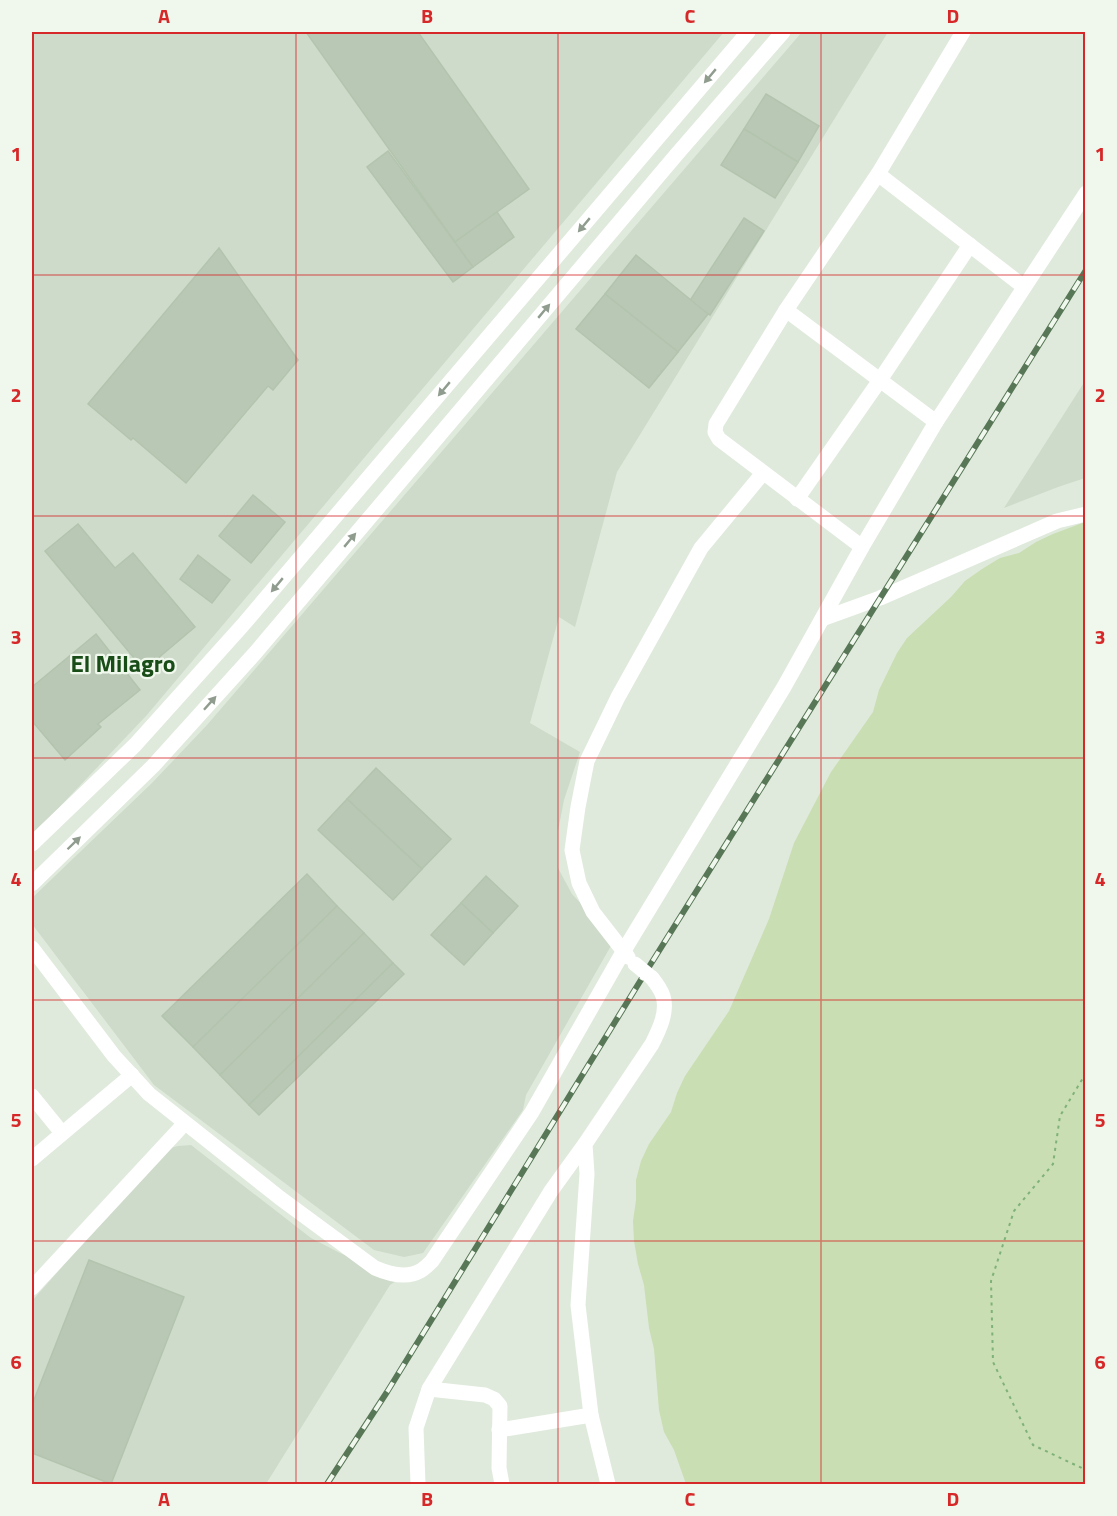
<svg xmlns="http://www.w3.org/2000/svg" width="1117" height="1516" font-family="'Titillium Web',sans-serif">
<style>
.built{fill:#cedaca}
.green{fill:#c9deb2}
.building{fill:#b9c8b4;stroke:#b3c4ae;stroke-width:1.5}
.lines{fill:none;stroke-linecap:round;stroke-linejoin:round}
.path{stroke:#7fb17a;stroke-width:2;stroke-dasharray:3 4.5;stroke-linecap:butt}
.street{stroke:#fff;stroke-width:15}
.rail-casing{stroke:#587757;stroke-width:6}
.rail{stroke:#f0f7ed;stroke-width:4;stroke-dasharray:11;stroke-linecap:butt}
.street-bridge{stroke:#fff;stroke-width:15}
.oneway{fill:#8f9c8e}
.grid{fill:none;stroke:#d62828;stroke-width:1.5;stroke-opacity:0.55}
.labels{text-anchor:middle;stroke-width:4.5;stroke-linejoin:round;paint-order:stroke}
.district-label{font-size:24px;font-weight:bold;fill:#194d18;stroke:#f0f7ed}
.neatline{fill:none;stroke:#d62828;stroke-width:2}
.grid-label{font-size:20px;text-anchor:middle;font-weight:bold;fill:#d62828}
</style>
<rect width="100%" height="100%" fill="#dfeadc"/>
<!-- built -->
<g class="built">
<path d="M32 32H724L146 716 32 836Z"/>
<path d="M802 32H888L617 472 575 627 559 617 530 723 580 752 564 800 558 831V868L572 894 608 933 612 944 526 1095 523 1110 423 1253 404 1257 374 1250 154 1085 32 924V898L152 783 207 725Z"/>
<path d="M1085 381V478L1058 487 1004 508Z"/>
<path d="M191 1145 311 1238 340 1253 374 1268 402 1277 390 1285 266 1484H32V1301L166 1149 178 1146Z"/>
</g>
<!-- green -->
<path class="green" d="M1085 522V1484H686L674 1450 664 1432 659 1410 654 1349 649 1328 644 1285 638 1264 634 1241 633 1221 636 1200V1180L641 1161 649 1144 671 1112 677 1093 685 1076 729 1011 769 919 794 843 831 772 873 712 879 690 897 653 907 638 951 597 965 581 982 569 1000 558 1019 553 1036 542 1053 534Z"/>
<!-- building -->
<g class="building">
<path d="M306 32H418L529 189 455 242Z"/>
<path d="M766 94 819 126 798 162 744 129Z"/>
<path d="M744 129 798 162 775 198 721 165Z"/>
<path d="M388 151 473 267 453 282 367 167Z"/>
<path d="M497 212 514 237 473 267 455 242Z"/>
<path d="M744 218 764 231 710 315 689 302Z"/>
<path d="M219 248 298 360 273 390 268 386 186 483 133 438 131 440 88 404Z"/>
<path d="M636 255 708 314 678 352 605 294Z"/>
<path d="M605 294 678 352 649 388 576 329Z"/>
<path d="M253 495 285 522 251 563 219 536Z"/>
<path d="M78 524 115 568 133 553 195 627 144 670 45 551Z"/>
<path d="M198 555 230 580 212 603 180 579Z"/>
<path d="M96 634 140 690 98 724 101 727 65 760 32 721V687Z"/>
<path d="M376 768 451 839 422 869 347 799Z"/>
<path d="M347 799 422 869 393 900 318 830Z"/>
<path d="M307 874 337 906 193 1047 162 1016Z"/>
<path d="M486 876 518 906 493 933 461 903Z"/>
<path d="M461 903 493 933 464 965 431 935Z"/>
<path d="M337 906 364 933 220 1075 193 1047Z"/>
<path d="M364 933 393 963 249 1105 220 1075Z"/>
<path d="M393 963 404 974 259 1115 249 1105Z"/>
<path d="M89 1260 184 1297 111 1484 32 1453V1405Z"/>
</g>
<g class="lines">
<!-- path -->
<path class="path" d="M1086 1073 1060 1116 1053 1164 1014 1211 991 1281 993 1362 1033 1445 1086 1470"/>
<!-- street -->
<g class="street">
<path d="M878 174 1024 287"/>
<path d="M786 310 936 422"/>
<path d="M797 499 880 380 970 245"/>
<path d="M862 547 719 439 715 432 716 424 786 310 878 174 963 32"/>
<path d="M822 619 880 598 1057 521 1086 514"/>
<path d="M32 844 135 745 242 626 748 32"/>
<path d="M32 884 153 766 256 652 677 154 783 32"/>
<path d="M32 948 114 1056 149 1094 280 1198 375 1268C389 1274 406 1279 420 1271 424 1269 428 1265 432 1261L532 1112 623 952 784 687 862 547 936 422 1086 193"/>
<path d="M628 957 593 912 579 883 572 850 578 807 587 761 618 697 701 548 763 473"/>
<path d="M32 1096 62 1133"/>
<path d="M32 1159 132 1075"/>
<path d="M32 1288 185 1123"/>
<path d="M429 1389 485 1395 494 1399 500 1406 499 1468 502 1484"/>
<path d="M499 1430 591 1415"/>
<path d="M418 1484 416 1428 429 1389 551 1191 585 1144"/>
<path d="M608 1484 591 1415 578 1305 587 1174 585 1144 652 1044C659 1030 668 1012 663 996 661 990 656 983 652 978"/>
</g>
<defs>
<path id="rail" d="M327 1484 387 1392 647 970 1086 270"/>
</defs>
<!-- rail casing -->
<use href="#rail" class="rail-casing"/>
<!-- rail -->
<use href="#rail" class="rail"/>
<!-- street-bridge -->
<path class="street-bridge" d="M635 964 652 978"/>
</g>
<!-- one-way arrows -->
<defs><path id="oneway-solid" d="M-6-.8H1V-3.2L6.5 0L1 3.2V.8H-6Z" transform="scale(1.5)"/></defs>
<g class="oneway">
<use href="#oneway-solid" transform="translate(710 76) rotate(130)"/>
<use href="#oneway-solid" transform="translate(584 225) rotate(130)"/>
<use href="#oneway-solid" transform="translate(544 311) rotate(-50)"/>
<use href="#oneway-solid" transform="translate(444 389) rotate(130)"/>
<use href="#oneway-solid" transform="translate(350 540) rotate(-50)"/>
<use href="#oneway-solid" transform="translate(277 585) rotate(130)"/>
<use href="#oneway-solid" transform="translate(210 703) rotate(-48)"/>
<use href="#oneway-solid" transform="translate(74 843) rotate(-44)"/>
</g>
<!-- grid -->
<path class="grid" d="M296 32V1484M558 32V1484M821 32V1484M32 275H1086M32 516H1086M32 758H1086M32 1000H1086M32 1241H1086"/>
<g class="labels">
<!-- district labels -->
<g class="district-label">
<text x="123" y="672">El Milagro</text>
</g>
</g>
<!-- border -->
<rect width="1117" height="1516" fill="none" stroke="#f0f7ed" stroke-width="66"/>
<rect x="33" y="33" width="1051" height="1450" class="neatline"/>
<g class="grid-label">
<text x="164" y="23">A</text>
<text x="427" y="23">B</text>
<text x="690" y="23">C</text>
<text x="953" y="23">D</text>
<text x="16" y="161">1</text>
<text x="1100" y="161">1</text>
<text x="16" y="402">2</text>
<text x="1100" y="402">2</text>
<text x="16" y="644">3</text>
<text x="1100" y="644">3</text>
<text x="16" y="886">4</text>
<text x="1100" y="886">4</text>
<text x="16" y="1127">5</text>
<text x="1100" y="1127">5</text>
<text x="16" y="1369">6</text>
<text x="1100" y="1369">6</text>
<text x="164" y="1506">A</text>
<text x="427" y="1506">B</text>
<text x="690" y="1506">C</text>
<text x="953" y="1506">D</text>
</g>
</svg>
